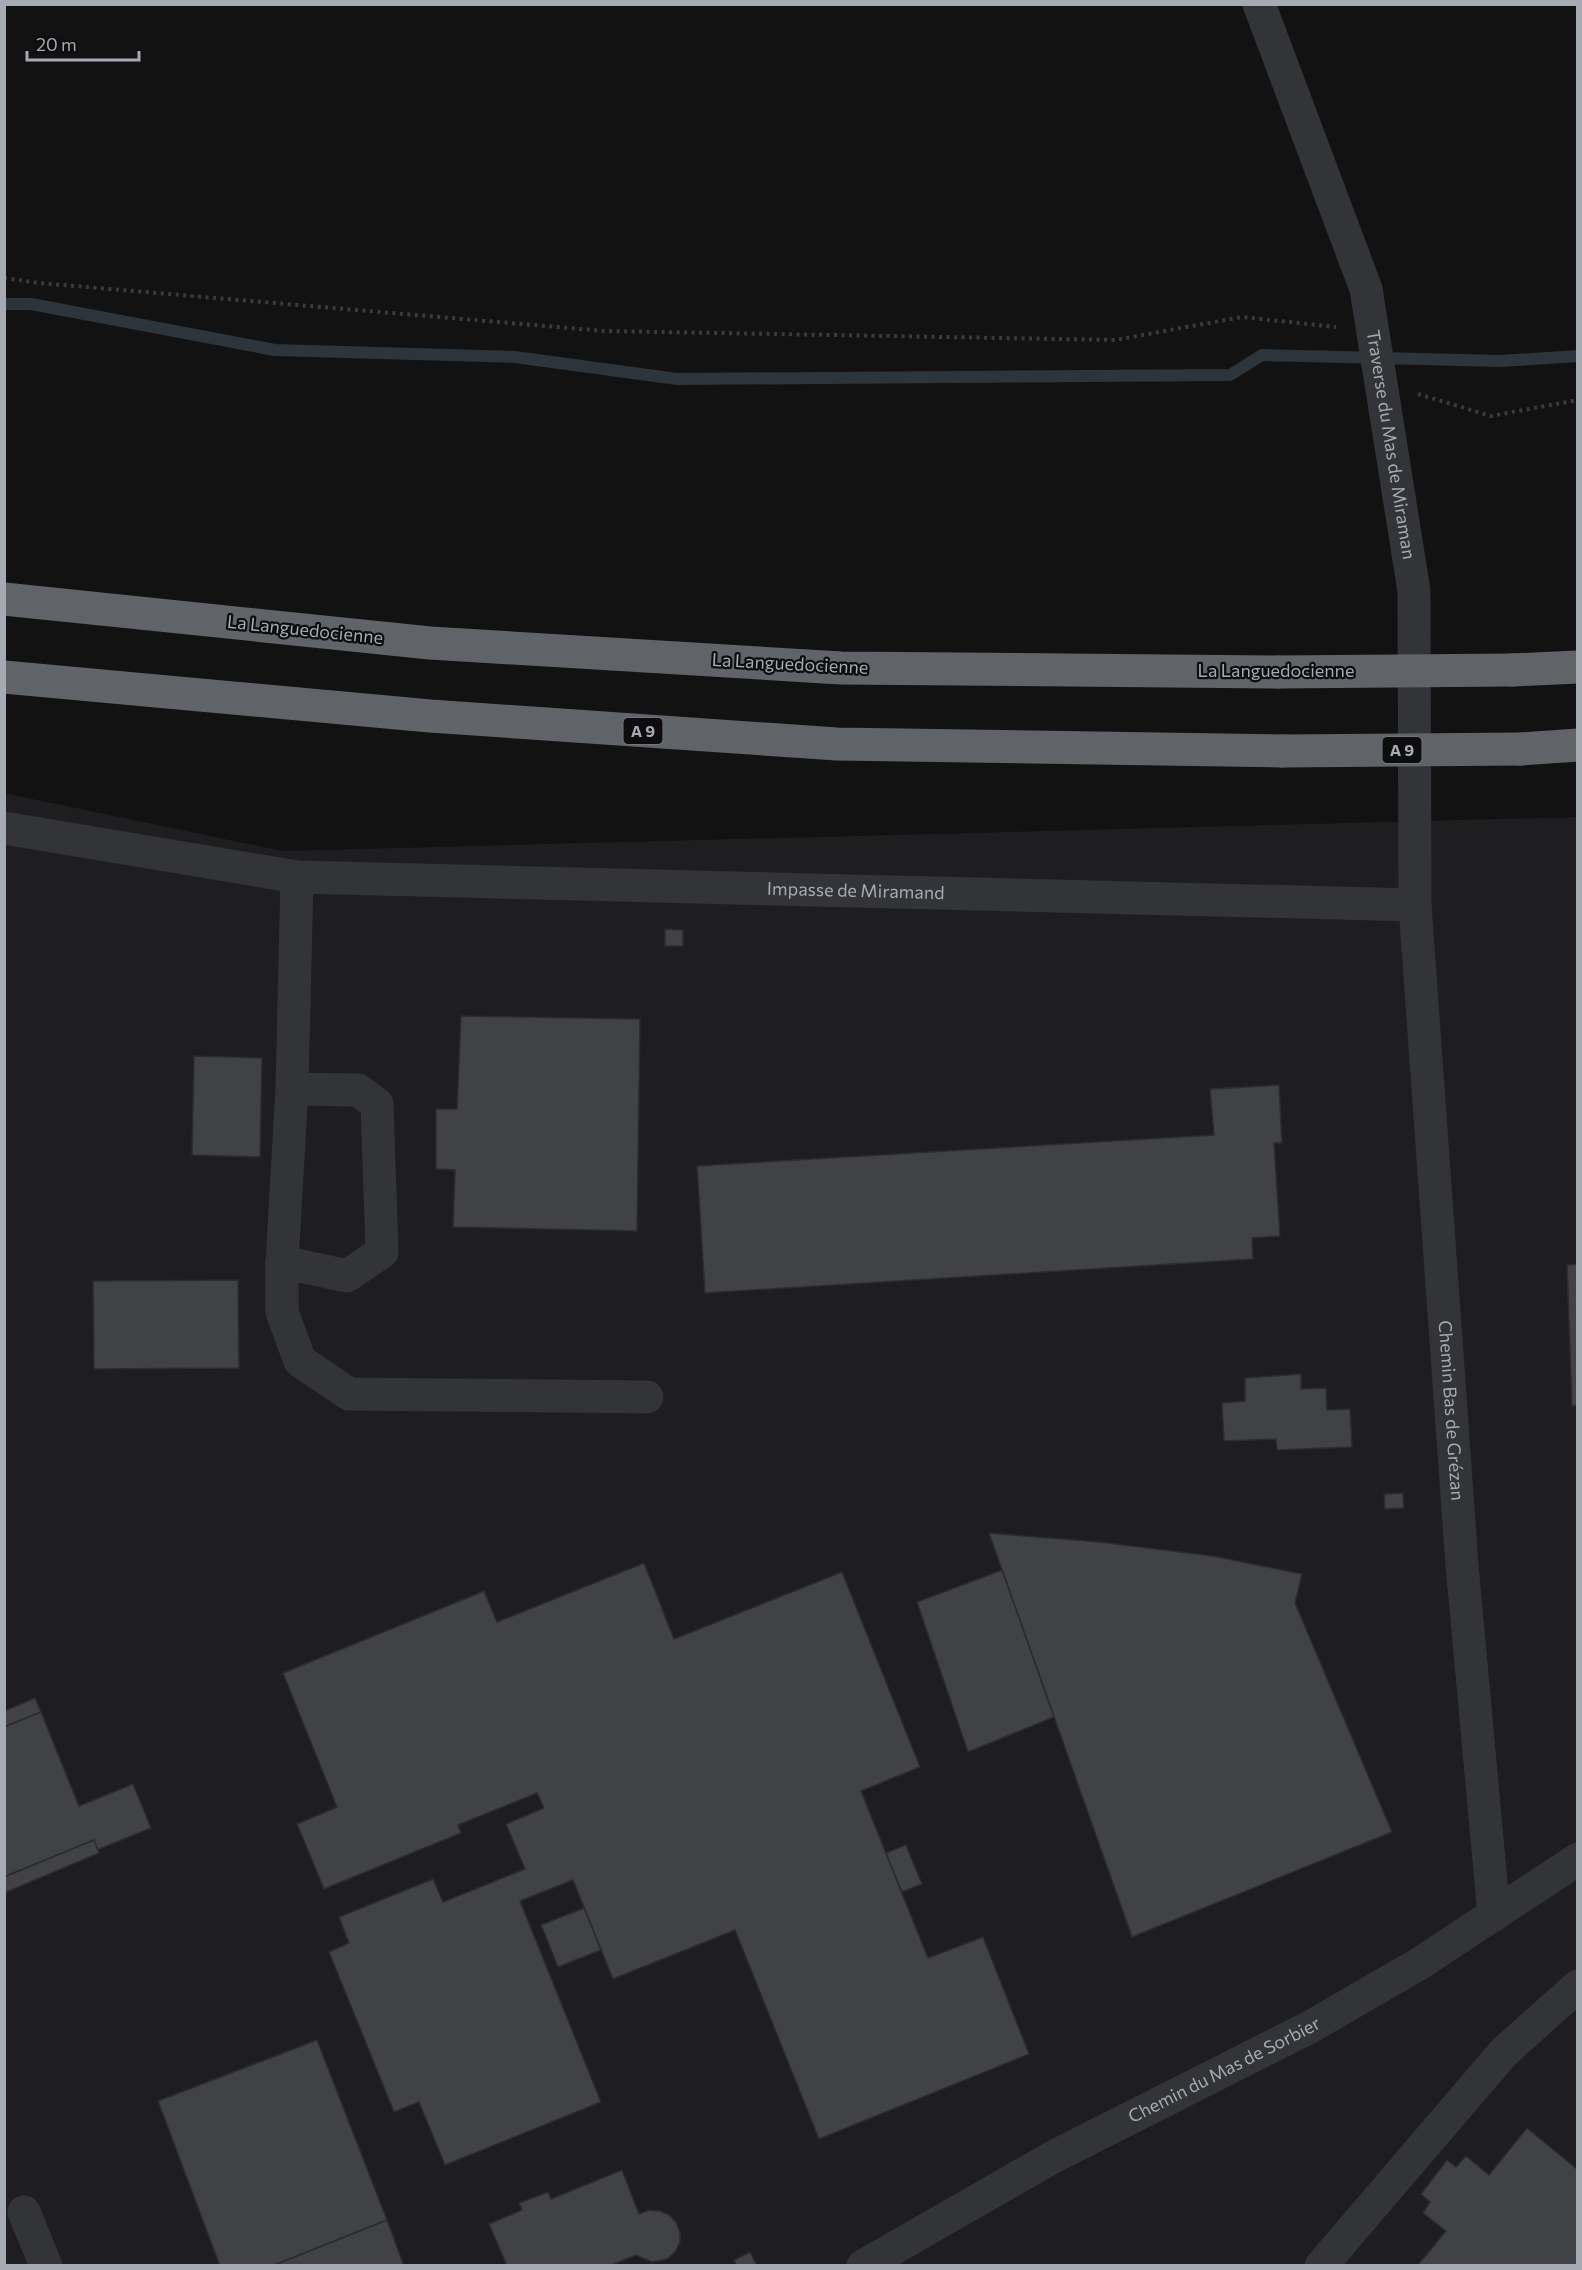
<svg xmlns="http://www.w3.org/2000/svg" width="1582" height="2270" font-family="Commissioner,sans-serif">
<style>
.built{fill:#1e1e20}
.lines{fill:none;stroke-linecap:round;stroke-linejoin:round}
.stream{stroke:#2c353b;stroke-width:12}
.building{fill:#414246;stroke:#2c2c2f;stroke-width:1.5}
.path{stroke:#393b3f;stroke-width:4;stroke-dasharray:3 4.5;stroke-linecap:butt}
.minor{stroke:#333438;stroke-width:33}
.highway{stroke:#606368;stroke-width:33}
.highway-bridge{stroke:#606368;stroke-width:33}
.labels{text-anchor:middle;stroke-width:4.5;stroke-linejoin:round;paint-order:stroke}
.shield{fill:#0d0d0e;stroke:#777b82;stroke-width:1.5}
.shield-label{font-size:16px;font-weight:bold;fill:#a5aab3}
.street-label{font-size:18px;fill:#a5aab3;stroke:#0d0d0e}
</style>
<rect width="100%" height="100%" fill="#121213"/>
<!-- built -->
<path class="built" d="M4 793 283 851 1577 817V2265H5Z"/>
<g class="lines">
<!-- stream -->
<path class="stream" d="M4 304H31L275 350 515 357 677 379 1230 375 1262 355 1501 361 1578 356"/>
</g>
<!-- building -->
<g class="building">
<path d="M665 929 683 930V946H665Z"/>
<path d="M461 1016 640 1019 637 1231 453 1227 455 1170 436 1169V1109H457Z"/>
<path d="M194 1056 262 1058 260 1157 192 1155Z"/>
<path d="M1279 1085 1282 1143H1274L1280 1236 1252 1238 1253 1259 705 1293 697 1166 1214 1135 1210 1089Z"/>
<path d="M1578 1264V1405L1572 1406 1567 1265Z"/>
<path d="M238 1280 239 1368 94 1369 93 1281Z"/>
<path d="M1301 1374V1389L1326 1388 1327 1410 1350 1409 1352 1447 1277 1450 1276 1439 1224 1441 1222 1403 1245 1401V1378Z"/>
<path d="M1403 1493 1404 1508 1385 1509 1384 1494Z"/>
<path d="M989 1533 1099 1542 1213 1556 1302 1574 1295 1603 1392 1832 1132 1937Z"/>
<path d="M644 1563 674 1639 842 1572 920 1767 861 1791 928 1958 983 1937 1029 2054 819 2139 735 1930 613 1979 573 1880 520 1901 601 2102 445 2165 419 2102 394 2112 329 1952 349 1943 339 1917 433 1879 443 1902 525 1869 506 1824 544 1808 537 1793 458 1825 461 1833 324 1889 297 1824 337 1807 283 1673 484 1591 497 1622Z"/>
<path d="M1002 1570 1054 1717 968 1752 917 1602Z"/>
<path d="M35 1698 41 1712 4 1727V1711Z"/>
<path d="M41 1712 79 1806 133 1784 151 1828 97 1850 94 1840 4 1877V1727Z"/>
<path d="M94 1840 99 1853 4 1893V1877Z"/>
<path d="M906 1845 922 1884 902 1892 886 1853Z"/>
<path d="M584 1908 601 1950 558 1967 541 1925Z"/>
<path d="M317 2040 387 2220 272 2266H220L158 2101Z"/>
<path d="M1527 2128 1578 2170V2266H1417L1446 2231 1423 2213 1430 2202 1421 2194 1447 2160 1456 2167 1466 2156 1489 2175Z"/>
<path d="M622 2170 639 2214 649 2210 660 2211 669 2215 676 2222 680 2232V2242L675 2252 667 2259 652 2262 636 2255 609 2266H507L489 2224 522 2210 519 2203 548 2192 551 2199Z"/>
<path d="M387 2220 404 2266H272Z"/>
<path d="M750 2252 757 2266H737L734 2260Z"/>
</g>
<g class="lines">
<!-- path -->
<g class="path">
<path d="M4 278 39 283 604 331 1115 340 1242 317 1336 327"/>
<path d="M1418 394 1491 416 1578 400"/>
</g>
<!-- minor -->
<g class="minor">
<path id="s1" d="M1259 4 1366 289 1414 591 1415 905 1462 1565 1494 1915"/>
<path id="s2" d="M4 828 297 877 1415 905"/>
<path d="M292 1089 358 1090 377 1104 382 1252 347 1276 282 1262 292 1089 297 877"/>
<path d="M282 1262V1312L300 1361 349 1394 647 1397"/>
<path d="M24 2212 46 2266"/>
<path id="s3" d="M863 2266 1053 2157 1310 2027 1419 1964 1578 1859"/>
<path d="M1321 2266 1504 2052 1578 1986"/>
</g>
<!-- highway -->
<g class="highway">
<path d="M4 599 430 643 841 668 1278 672"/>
<path d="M1512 670 1578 667"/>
<path d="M4 677 430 716 837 744 1283 751"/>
<path d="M1521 749 1578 745"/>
</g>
<!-- highway-bridge -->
<g class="highway-bridge">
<path d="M1278 672 1512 670"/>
<path d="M1283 751 1521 749"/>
</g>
</g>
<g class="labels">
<!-- shield labels -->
<g class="shield">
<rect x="623.5" y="718" width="39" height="26" rx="4.5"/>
<rect x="1382.5" y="737" width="39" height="26" rx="4.5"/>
</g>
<g class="shield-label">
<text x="643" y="737">A 9</text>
<text x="1402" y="756">A 9</text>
</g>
<!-- street labels -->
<g class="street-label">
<text dy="6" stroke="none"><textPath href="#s1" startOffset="462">Traverse du Mas de Miraman</textPath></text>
<text transform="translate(305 630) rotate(6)" y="6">La Languedocienne</text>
<text transform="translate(790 664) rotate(3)" y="6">La Languedocienne</text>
<text x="1276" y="677">La Languedocienne</text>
<text dy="6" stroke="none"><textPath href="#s2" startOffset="856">Impasse de Miramand</textPath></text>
<text dy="6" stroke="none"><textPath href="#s1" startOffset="1431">Chemin Bas de Grézan</textPath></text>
<text dy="6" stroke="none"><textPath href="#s3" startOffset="411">Chemin du Mas de Sorbier</textPath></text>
</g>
</g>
<!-- border -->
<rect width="1582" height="2270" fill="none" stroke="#a5aab3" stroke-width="12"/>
<!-- scale -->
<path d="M27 51v9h112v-9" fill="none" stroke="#a5aab3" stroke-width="3"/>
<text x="36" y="51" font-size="18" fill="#a5aab3" stroke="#0d0d0e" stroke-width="4.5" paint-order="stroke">20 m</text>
</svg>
